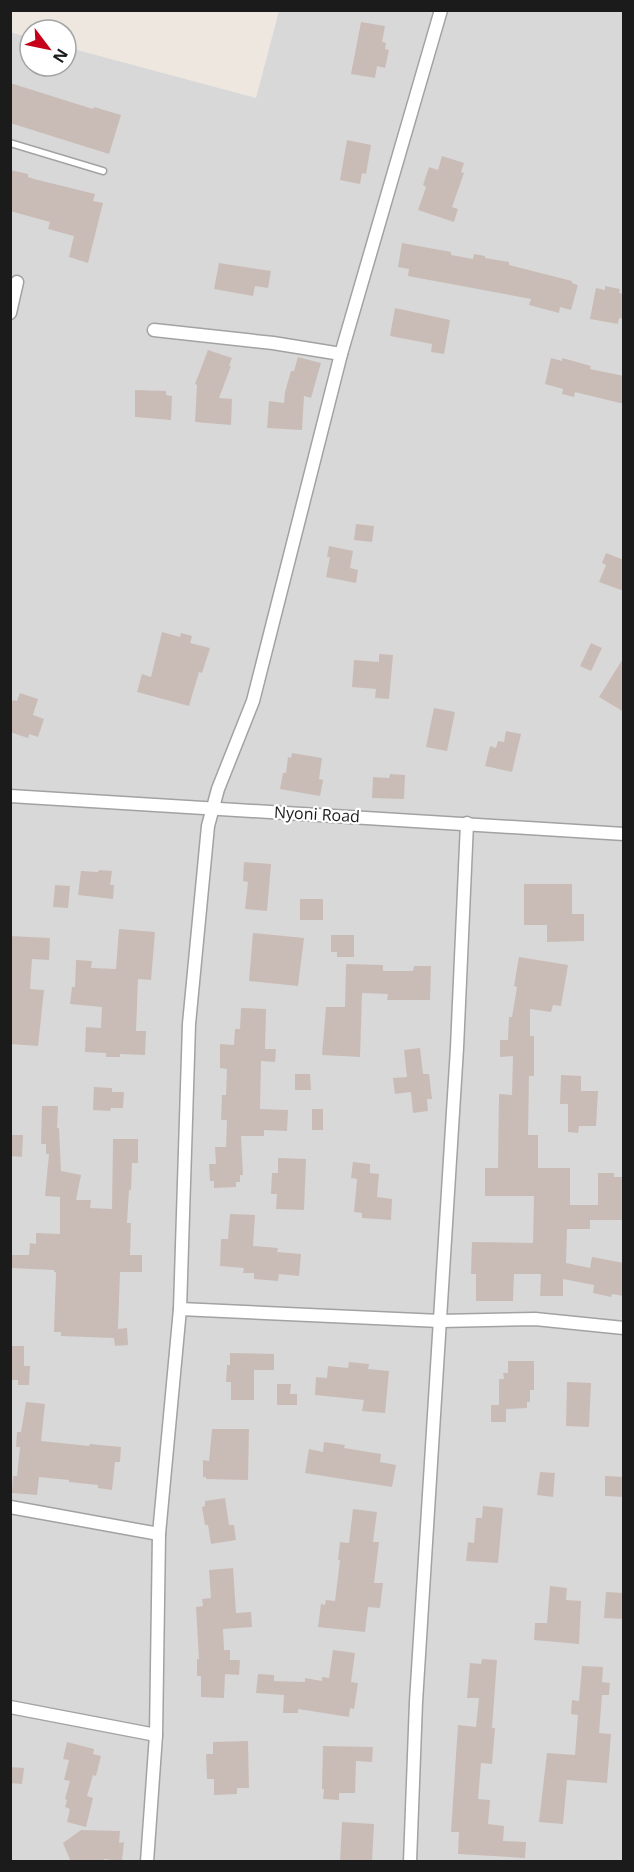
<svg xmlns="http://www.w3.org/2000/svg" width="634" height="1872" font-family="'Open Sans',sans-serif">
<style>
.residential{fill:#d9d8d8}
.building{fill:#c9bcb6}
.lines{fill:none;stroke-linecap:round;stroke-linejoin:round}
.service-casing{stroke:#a2a2a2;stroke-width:9}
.minor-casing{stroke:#a2a2a2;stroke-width:15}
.service{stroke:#fff;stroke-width:6}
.minor{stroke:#fff;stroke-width:12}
.labels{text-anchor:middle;stroke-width:4.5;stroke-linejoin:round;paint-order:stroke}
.street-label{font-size:16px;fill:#1b1b1b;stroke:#fff}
</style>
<rect width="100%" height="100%" fill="#ede7e0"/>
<!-- residential -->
<path class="residential" d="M279 11H623V1861H11L10 32 30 38V66H66V47L256 98Z"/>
<!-- building -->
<g class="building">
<path d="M361 22 385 26 382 42 386 43 385 49 389 50 385 68 377 66 375 78 351 74Z"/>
<path d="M10 83 93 109 94 107 121 115 109 154 10 123Z"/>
<path d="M347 140 371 145 366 174 362 173 360 184 340 180Z"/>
<path d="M442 156 464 163 461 172 464 173 452 207 458 209 454 222 418 210 426 187 423 185 429 167 438 170Z"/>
<path d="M10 170 28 174V177L34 179 95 194 93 201 103 203 88 263 69 257 74 236 48 229 50 222 10 211Z"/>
<path d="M402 243 451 252V255L473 259 474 254 485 256V258L509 262V265L572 281V283L578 285 571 310 560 307 559 313 529 305 531 299 408 276 409 269 398 267Z"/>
<path d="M219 263 271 271 268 288 255 286 253 296 214 289Z"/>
<path d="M605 286 620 289 619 293 624 294V319L619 318 618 324 590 319 596 288 605 290Z"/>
<path d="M395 308 450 320 444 354 431 352 432 344 390 336Z"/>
<path d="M208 350 232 358 229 366H231L219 398 232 399 231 425 195 422 197 385 195 384Z"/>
<path d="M298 357 321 363 311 398 304 396 302 430 267 428 269 401 284 403 285 392 291 371H294Z"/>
<path d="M551 358 562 361V358L591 366 590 369 624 376V404L575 392 574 397 562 394 563 389 545 384Z"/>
<path d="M135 390 166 391V395L172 396 171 420 135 417Z"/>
<path d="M356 524 374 526 372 542 354 540Z"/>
<path d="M329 546 353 551 350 568 358 570 356 583 326 577 330 557H327Z"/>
<path d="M606 553 624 560V591L599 582 606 565 602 563Z"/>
<path d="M162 632 180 637 181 633 192 636 190 643 210 648 202 673 199 672 189 706 137 692 142 674 151 677Z"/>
<path d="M591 643 602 648 591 671 580 666Z"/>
<path d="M379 654 393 655 389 699 375 698 376 689 352 687 354 660 379 662Z"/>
<path d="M624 657V712L599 697Z"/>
<path d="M20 693 38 699 33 715 44 719 38 737 29 734 28 738 10 732V708L13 700 17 701Z"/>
<path d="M434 708 455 712 447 751 426 747Z"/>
<path d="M506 731 521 734 512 772 485 766 490 746 496 748 498 741 504 742Z"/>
<path d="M292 753 322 758 319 779 323 780 320 796 280 789 283 773H286L288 757 291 758Z"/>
<path d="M390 774 405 775 404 799 372 798 373 777 389 778Z"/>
<path d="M244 862 271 864 267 911 245 909 248 882 243 881Z"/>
<path d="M99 870 112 871 110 885H114L113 899 78 895 81 871 98 872Z"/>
<path d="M524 884H572V914H584V941L547 942V925H524Z"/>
<path d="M55 885 70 886 68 908 53 907Z"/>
<rect x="300" y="899" width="23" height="21"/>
<path d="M119 929 155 932 151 980 138 979 136 1031H146L145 1055 120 1054V1057H106V1053L85 1052 86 1027 101 1028 102 1007 70 1004 72 987H75L76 960 92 961 91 968 116 969Z"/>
<path d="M253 933 304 938 298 986 249 981Z"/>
<path d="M331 935H354V957H337V952H331Z"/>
<path d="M10 936 50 938 49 960 32 959 30 989 44 990 38 1046 10 1044Z"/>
<path d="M519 957 568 965 561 1006 553 1005 551 1012 530 1009V1036H534V1076H529L528 1135H538V1168H570V1205H598V1173H614V1177H624V1220H590V1229H567L566 1263 590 1268 592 1257 624 1263V1296L612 1294 611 1297 593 1293 594 1285 563 1279V1296H540L541 1274H514L513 1301H476V1274H471L472 1242 533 1243 534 1196H485V1168H498L499 1094 512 1095 513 1056 500 1057V1040H508L509 1017H512L517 987 514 986Z"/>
<path d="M346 964 383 965V971H413L414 966H431L430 1000H387L388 994 362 993 360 1057 322 1055 326 1007H345Z"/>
<path d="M241 1008 266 1009 265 1049H276L275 1062 261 1061 260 1109 288 1110 287 1131 264 1130V1136H241L243 1175H240V1182H236V1187L214 1188V1181H210L209 1164H216L215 1147H226L227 1120H221L222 1095H226L227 1069 220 1068V1044L234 1045 235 1029H240Z"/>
<path d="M420 1048 423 1074H429L432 1099H427L428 1111 413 1113 411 1092 395 1094 393 1078 407 1077 404 1050Z"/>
<path d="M295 1074H310L311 1090H295Z"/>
<path d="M561 1075 581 1076V1091H598L596 1126H579L578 1133 568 1132V1104H560Z"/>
<path d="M94 1087 112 1088V1092H124L123 1108H111L110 1111 93 1110Z"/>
<path d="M42 1106H58L57 1128H59L61 1171 81 1175 76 1200H91L90 1208 112 1209 113 1139H138V1163H132L131 1190H129L127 1223H131L130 1255H142V1272H120L118 1329 127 1328 128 1345 115 1346 114 1338 61 1336V1332H54L56 1272H54V1270L11 1268 12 1255H29L30 1243 36 1244V1233L60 1234V1197L45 1196 49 1154H46V1144H41Z"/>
<rect x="312" y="1109" width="11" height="21"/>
<path d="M10 1135H23L22 1157 10 1156Z"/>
<path d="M278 1158 306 1159 304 1210 276 1209 277 1194H271L272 1173H278Z"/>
<path d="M353 1162 370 1164V1173L379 1174 377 1197 392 1199 391 1220 362 1218V1213L354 1212 357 1179 351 1178Z"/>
<path d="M230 1214 255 1215 253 1246 278 1248 277 1252 301 1254 299 1276 279 1274 278 1281 254 1279V1273H243L244 1268 220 1266 221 1239H228Z"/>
<path d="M10 1346H24V1366H30L29 1385H18V1380H10Z"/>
<path d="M230 1353 274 1354V1370H254V1400H231V1382H226L227 1365H230Z"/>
<path d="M508 1361H534V1390H530V1402H527V1408L506 1409V1422H491V1405H499V1379H504L503 1373H508Z"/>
<path d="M349 1362 369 1364 368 1369 389 1371 385 1413 362 1411 364 1400 315 1395 316 1377 327 1378 328 1366 348 1368Z"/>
<path d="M567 1382 591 1383 589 1427 566 1426Z"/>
<path d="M277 1384H291L290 1394H297V1405H277Z"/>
<path d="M26 1402 45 1404 41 1441 89 1446 90 1444 121 1447 120 1462H115L112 1490 98 1488V1485L69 1482V1480L39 1477 37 1495 12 1493 13 1476H17L20 1447H16L17 1432H21Z"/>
<path d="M212 1429H249L248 1480 206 1479V1477H203V1460L209 1461Z"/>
<path d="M324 1442 345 1445 344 1448 381 1454 380 1462 396 1465 392 1487 305 1473 309 1449 323 1452Z"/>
<path d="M540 1472 555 1473 553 1497 537 1495Z"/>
<path d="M605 1476 624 1477V1497L605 1496Z"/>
<path d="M225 1498 229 1525H234L236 1540 211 1544 208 1525H205L202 1507 205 1506V1501Z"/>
<path d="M483 1506 503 1508 498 1563 466 1561 468 1542 474 1543 476 1518H482Z"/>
<path d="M353 1509 377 1512 373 1542H379L374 1583H383L380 1608 368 1607 365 1632 318 1627 321 1604 325 1605 326 1600 335 1601 340 1560H338L340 1542 349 1543Z"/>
<path d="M233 1568 236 1613 251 1612 252 1627 223 1629 224 1650H230V1660H240L239 1675 225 1674 224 1698 201 1697V1676H197V1659H199L196 1607 203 1606 202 1599 211 1598 209 1570Z"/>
<path d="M550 1586 567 1588 566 1600 581 1601 579 1644 534 1640 535 1623H547Z"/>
<path d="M606 1592 624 1593V1619L604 1618Z"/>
<path d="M333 1650 355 1653 351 1682 358 1683 354 1709 350 1708 349 1717 298 1709V1713H283L284 1695 256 1693 258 1674 274 1675V1681L305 1682V1678L322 1681V1677L329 1678Z"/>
<path d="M482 1659 497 1660 492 1728H495L492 1764 481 1763 478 1799 490 1800 488 1824 504 1826 503 1841 526 1842 525 1858 458 1854 459 1832H451L458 1725 476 1727 479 1698H467L470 1663 481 1664Z"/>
<path d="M582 1666 603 1667 602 1682 610 1683 609 1695H602L599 1733 611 1734 607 1783 567 1780 563 1824 539 1822 547 1753 575 1755 578 1715 571 1714 572 1700 579 1701Z"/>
<path d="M248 1741 249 1788H237V1794L214 1795V1779H207L206 1754H213V1742Z"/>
<path d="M67 1742 94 1749 93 1754 101 1756 96 1776 93 1775 87 1796 93 1798 86 1827 67 1822 70 1809 65 1807 67 1800 65 1799 70 1781 64 1780 69 1760 63 1759Z"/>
<path d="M323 1746 373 1747 372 1762 356 1761 355 1793H339V1800L323 1799 324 1789H322Z"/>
<path d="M10 1767 24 1768 22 1784 10 1783Z"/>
<path d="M342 1822 374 1824 372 1862H340Z"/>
<path d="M81 1830 120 1831 119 1843 124 1842 122 1861 104 1859V1862H71L63 1843Z"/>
</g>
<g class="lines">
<defs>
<path id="service" d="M10 143 103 171"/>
<g id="minor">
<path d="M10 313 17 282"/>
<path d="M154 330 273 343 341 354"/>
<path d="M10 796 624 834"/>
<path d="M180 1309 440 1321 535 1319 624 1328"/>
<path d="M10 1507 159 1534"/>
<path d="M10 1707 156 1735"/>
<path d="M147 1862 156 1735 159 1534 180 1309 189 1024 208 826 218 789 253 701 341 354 441 10"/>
<path d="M410 1862 416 1702 457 1048 467 823"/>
</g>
</defs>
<!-- service casing -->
<use href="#service" class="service-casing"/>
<!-- minor casing -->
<use href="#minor" class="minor-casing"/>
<!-- service -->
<use href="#service" class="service"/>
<!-- minor -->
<use href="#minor" class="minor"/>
</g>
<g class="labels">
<!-- street labels -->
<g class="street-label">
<text transform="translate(317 814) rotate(3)" y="6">Nyoni Road</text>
</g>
</g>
<!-- border -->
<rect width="634" height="1872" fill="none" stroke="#1b1b1b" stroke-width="24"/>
<!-- north arrow -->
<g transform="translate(48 48) rotate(122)"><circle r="28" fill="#ffffff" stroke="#a4a4a4" stroke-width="1.5"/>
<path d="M0-4.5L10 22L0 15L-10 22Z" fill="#c6001a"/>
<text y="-9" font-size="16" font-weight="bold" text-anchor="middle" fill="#1b1b1b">N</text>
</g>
</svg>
